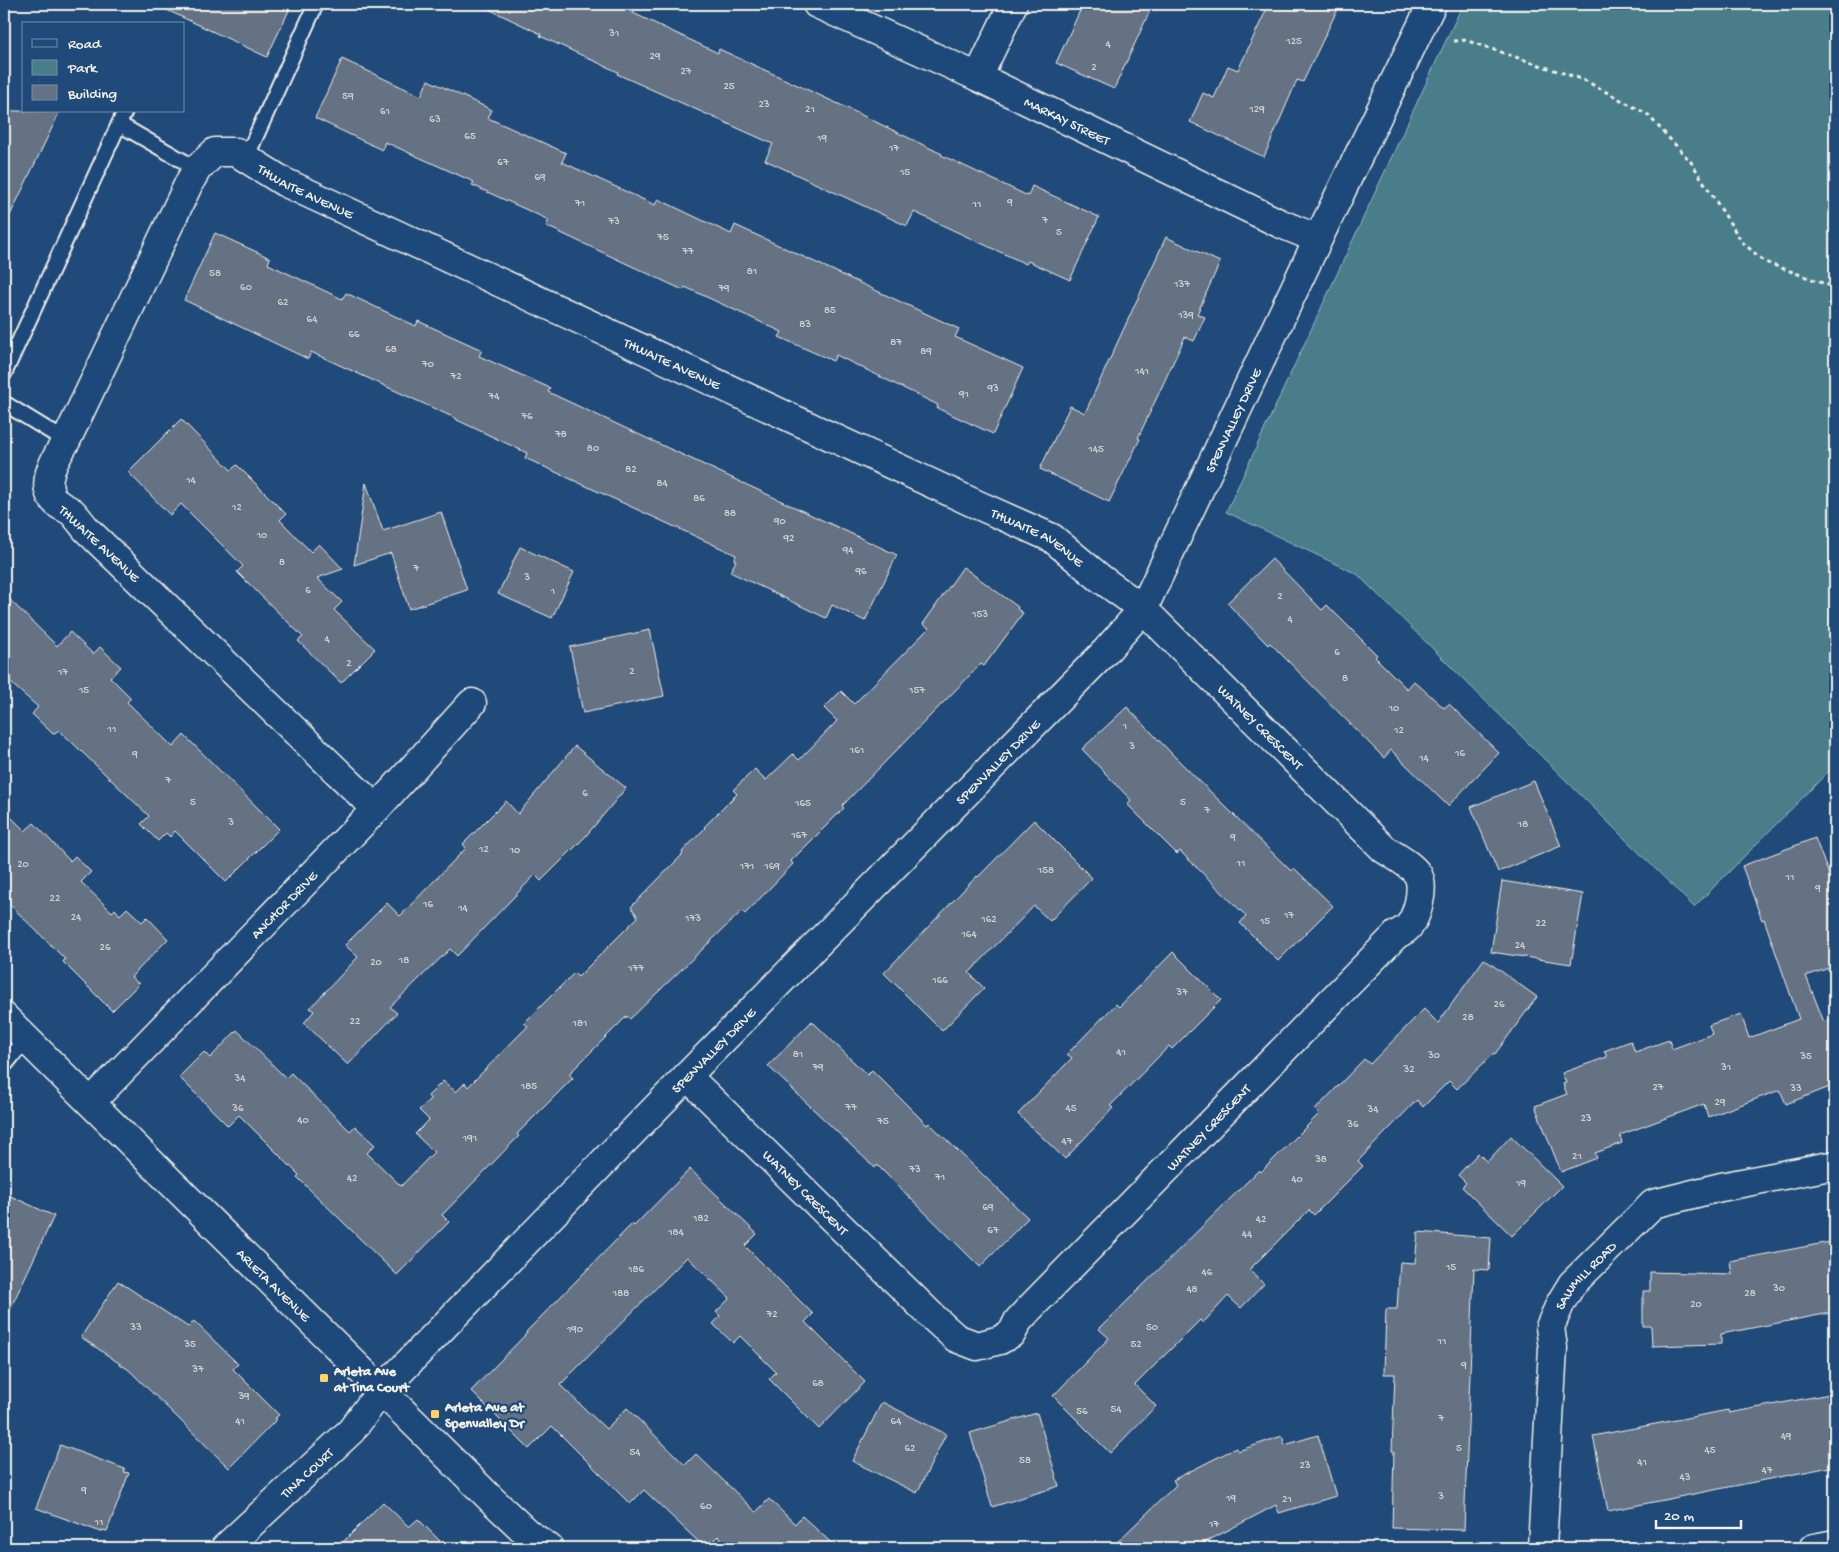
<svg xmlns="http://www.w3.org/2000/svg" width="1839" height="1552" font-family="'Gochi Hand',sans-serif">
<style>
.green{fill:#4a7d8a;stroke:#9fb7b9}
.building{fill:#657284;stroke:#f4f1e8}
.lines{fill:none;stroke-linecap:round;stroke-linejoin:round}
.lane-casing{stroke:#f4f1e8;stroke-width:18}
.street-casing{stroke:#f4f1e8;stroke-width:31}
.secondary-casing{stroke:#f4f1e8;stroke-width:31}
.path{stroke:#f4f1e8;stroke-width:3;stroke-dasharray:4 4;stroke-linecap:butt}
.lane{stroke:#1f4a7a;stroke-width:14}
.street{stroke:#1f4a7a;stroke-width:28}
.secondary{stroke:#1f4a7a;stroke-width:28}
.poi-dot{fill:#ffd166;stroke:#1f4a7a;stroke-width:2}
.labels{text-anchor:middle;stroke-width:4.5;stroke-linejoin:round;paint-order:stroke}
.number-label{font-size:11px;fill:#d0d1cf}
.street-label{font-size:14px;fill:#f4f1e8;stroke:#1f4a7a}
.poi-label{font-size:14px;font-weight:bold;fill:#f4f1e8;stroke:#1f4a7a;text-anchor:start}
</style>
<rect width="100%" height="100%" fill="#1f4a7a"/>
<filter id="ink" filterUnits="userSpaceOnUse"><feTurbulence type="fractalNoise" baseFrequency=".02" numOctaves="2"/><feDisplacementMap in="SourceGraphic" scale="10" xChannelSelector="R" yChannelSelector="G"/><feConvolveMatrix kernelMatrix="1 2 1 2 8 2 1 2 1" color-interpolation-filters="sRGB"/></filter>
<g filter="url(#ink)">
<!-- green -->
<path class="green" d="M1463 4H1835V765L1694 907 1357 574 1226 512Z"/>
<!-- building -->
<g class="building">
<path d="M154 4H292L267 57Z"/>
<path d="M478 4H618L634 11 633 13 718 53 719 49 845 107 942 154 941 155 1028 196 1032 186 1099 217 1070 280 1028 261 1026 264 914 212 907 226 765 160 773 144 617 74 618 72 540 36 541 34Z"/>
<path d="M1083 4H1153L1114 89 1056 63Z"/>
<path d="M1269 4H1340L1303 82 1297 80 1264 157 1190 122 1203 93 1214 98 1228 66 1238 70Z"/>
<path d="M342 59 421 96 428 80 492 110 488 118 566 153 562 162 655 205 658 199 731 234 735 225 959 329 955 337 1023 368 993 434 937 408 938 405 836 355 833 361 779 337 782 332 685 287 683 290 546 226 549 220 472 185 474 182 385 142 382 150 315 118Z"/>
<path d="M4 111H60L4 228Z"/>
<path d="M215 233 270 258 268 264 342 299 346 293 416 326 418 321 482 350 479 356 550 388 548 392 897 555 865 621 832 605 826 618 730 572 736 561 734 560 736 555 525 458 527 453 457 420V419L311 352 308 359 184 300Z"/>
<path d="M1166 237 1220 262 1197 314 1205 317 1194 341 1185 337 1138 438 1140 439 1109 502 1040 469 1070 406 1085 413Z"/>
<path d="M181 419 231 470 237 465 286 514 280 520 311 552 319 544 343 569 317 578 342 602 334 610 375 649 341 683 298 641 303 637 237 572 243 566 181 504 170 515 128 472Z"/>
<path d="M366 483 383 531 441 512 467 590 409 609 391 553 354 565Z"/>
<path d="M520 547 574 572 552 618 498 594Z"/>
<path d="M1272 559 1322 610 1327 605 1377 655 1375 657 1407 689 1414 681 1444 708 1449 704 1499 753 1448 806 1391 750 1384 758 1270 643 1268 645 1227 603Z"/>
<path d="M963 567 1018 607 1017 609 1023 613 984 666 981 664 842 806 844 808 791 861 793 864 745 914 742 911 630 1019 627 1016 569 1074 573 1078 517 1134 519 1136 442 1215 449 1222 397 1275 297 1177 299 1175 239 1115 228 1126 179 1077 204 1052 210 1058 237 1030 286 1078 291 1073 350 1131 355 1126 375 1145 367 1153 401 1186 434 1152 415 1134 429 1120 419 1110 430 1099 428 1096 443 1081 456 1092 465 1083 468 1087 528 1026 524 1023 574 973 578 977 638 917 631 907 683 854 682 852 705 828 704 827 737 794 733 790 755 769 766 780 793 754 799 760 837 721 824 708 841 691 854 704 929 628 923 624Z"/>
<path d="M4 594 57 646 70 632 93 654 100 647 121 667 110 677 131 698 127 702 173 747 184 735 279 829 226 882 175 831 170 837 166 833 158 841 141 824 149 816 59 730 53 734 32 714 38 707 4 677Z"/>
<path d="M650 630 664 696 583 713 570 647Z"/>
<path d="M1127 707 1175 757 1291 871 1294 868 1333 906 1278 961 1240 923 1246 916 1180 851 1177 854 1127 804 1131 800 1082 749Z"/>
<path d="M575 746 626 788 585 837 541 881 535 875 457 956 450 949 390 1007 397 1013 348 1065 304 1023 314 1011 310 1008 358 957 345 945 387 903 400 916 466 848 463 844 506 801 518 814Z"/>
<path d="M1534 781 1561 846 1498 872 1471 807Z"/>
<path d="M4 810 25 831 34 823 70 861 75 856 91 872 81 882 112 912 115 909 120 915 127 908 142 922 147 917 168 939 131 977 139 984 112 1011 63 962 65 959 4 899Z"/>
<path d="M1034 820 1092 878 1050 921 1034 906 969 973 984 988 942 1031 884 973 977 876 978 877Z"/>
<path d="M1815 838 1835 891V966L1806 976 1824 1022 1835 1017V1085L1786 1104 1780 1090 1708 1117 1704 1104 1620 1135 1622 1143 1595 1153 1597 1158 1561 1172 1535 1106 1567 1094 1563 1084 1566 1083 1562 1073 1607 1057 1604 1051 1631 1041 1635 1052 1669 1040 1672 1049 1712 1034 1709 1025 1741 1014 1749 1038 1799 1019 1764 919 1762 920 1742 866Z"/>
<path d="M1502 881 1583 894 1571 964 1491 952Z"/>
<path d="M1173 952 1221 1000 1172 1049 1169 1046 1110 1106 1113 1108 1065 1159 1018 1114 1072 1058 1067 1054 1116 1004 1119 1007Z"/>
<path d="M1484 959 1537 997 1495 1054 1494 1053 1457 1089 1449 1081 1423 1107 1417 1100 1358 1161 1363 1166 1314 1215 1309 1210 1249 1270 1264 1284 1241 1308 1228 1296 1203 1323 1200 1320 1135 1385 1156 1406 1110 1453 1053 1396 1109 1338 1099 1329 1259 1170 1261 1172 1319 1114 1315 1110 1364 1059 1370 1064 1424 1009 1438 1023Z"/>
<path d="M812 1021 867 1075 872 1070 927 1125 929 1123 1028 1218 980 1267 877 1165 875 1168 768 1066Z"/>
<path d="M1511 1136 1562 1186 1512 1236 1462 1187 1466 1183 1458 1175 1478 1153 1487 1162Z"/>
<path d="M690 1169 757 1234 745 1246 813 1314 805 1322 865 1382 819 1429 769 1379 776 1372 740 1336 733 1343 713 1324 720 1316 716 1312 730 1298 687 1257 560 1385 606 1429 627 1408 685 1465 696 1454 756 1512 769 1499 795 1524 802 1516 837 1548H730L718 1536 705 1548 644 1490 630 1504 552 1426 529 1449 471 1391 527 1333 526 1332 632 1224 634 1226Z"/>
<path d="M4 1193 54 1216 4 1322Z"/>
<path d="M1418 1232 1491 1238 1489 1270 1474 1269 1464 1530 1392 1528 1394 1451H1392L1395 1374H1384L1386 1309H1397L1400 1262 1415 1263Z"/>
<path d="M1835 1241V1312L1721 1334V1344L1652 1346 1651 1326H1643V1291H1650V1272L1732 1274 1730 1261Z"/>
<path d="M118 1281 188 1327 194 1321 238 1364 233 1369 279 1415 275 1418 277 1419 229 1468 129 1370 81 1337Z"/>
<path d="M1835 1393V1466L1608 1511 1593 1436 1728 1410 1729 1413Z"/>
<path d="M882 1402 946 1434 917 1493 852 1461Z"/>
<path d="M1037 1413 1059 1486 992 1507 970 1433Z"/>
<path d="M1318 1435 1336 1496 1279 1513 1276 1505 1194 1548H1111L1176 1485 1173 1480 1236 1448 1238 1451 1282 1436 1285 1445Z"/>
<path d="M60 1445 125 1469 124 1472 129 1473 107 1531 102 1530 101 1532 36 1508Z"/>
<path d="M383 1502 409 1527 418 1519 447 1548H337Z"/>
</g>
<g class="lines">
<defs>
<g id="lane">
<path d="M119 124 197 169"/>
<path d="M246 158 316 4"/>
<path d="M4 374 125 111"/>
<path d="M4 403 66 441"/>
<path d="M4 1066 26 1039"/>
</g>
<g id="street">
<path id="s1" d="M817 4 978 77 1279 223 1318 239"/>
<path d="M978 77 1013 4"/>
<path id="s2" d="M376 809 87 530C82 524 77 517 72 512 68 509 62 507 58 504 37 486 55 459 66 441L189 183 197 169 215 152H236L284 182 978 505 1052 538 1100 578 1143 609 1384 849C1393 855 1412 865 1418 875 1425 888 1417 920 1406 929 1403 931 1399 933 1396 935L1029 1309 1018 1321 1012 1333 1000 1340 977 1346 956 1338 937 1321 687 1076"/>
<path id="s3" d="M91 1102 376 809 472 703"/>
<path id="s4" d="M225 1548 351 1431 381 1391"/>
<path id="s5" d="M1542 1548 1553 1348 1550 1327 1561 1302 1572 1284 1653 1204 1721 1187 1835 1165"/>
<path d="M1814 1548 1835 1544"/>
</g>
<g id="secondary">
<path id="s6" d="M4 1017 492 1500 526 1532 549 1548"/>
<path id="s7" d="M381 1391 687 1076 1105 652 1143 609 1318 239 1432 4"/>
</g>
</defs>
<!-- lane casing -->
<use href="#lane" class="lane-casing"/>
<!-- street casing -->
<use href="#street" class="street-casing"/>
<!-- secondary casing -->
<use href="#secondary" class="secondary-casing"/>
<!-- path -->
<path class="path" d="M1454 41 1465 40 1584 80 1647 114 1691 162 1742 242 1765 262 1831 286 1835 291"/>
<!-- lane -->
<use href="#lane" class="lane"/>
<!-- street -->
<use href="#street" class="street"/>
<!-- secondary -->
<use href="#secondary" class="secondary"/>
</g>
</g>
<!-- markers -->
<g class="poi-dot">
<rect x="319" y="1373" width="10" height="10" rx="2.5"/>
<rect x="430" y="1409" width="10" height="10" rx="2.5"/>
</g>
<g class="labels">
<!-- number labels -->
<g class="number-label">
<text x="614" y="36">31</text>
<text x="1294" y="44">125</text>
<text x="1108" y="47">4</text>
<text x="655" y="59">29</text>
<text x="1094" y="70">2</text>
<text x="686" y="74">27</text>
<text x="729" y="89">25</text>
<text x="348" y="99">59</text>
<text x="764" y="107">23</text>
<text x="810" y="112">21</text>
<text x="1257" y="112">129</text>
<text x="385" y="114">61</text>
<text x="435" y="122">63</text>
<text x="470" y="139">65</text>
<text x="822" y="141">19</text>
<text x="894" y="151">17</text>
<text x="503" y="165">67</text>
<text x="905" y="175">15</text>
<text x="540" y="180">69</text>
<text x="1010" y="205">9</text>
<text x="580" y="206">71</text>
<text x="977" y="207">11</text>
<text x="1045" y="223">7</text>
<text x="614" y="224">73</text>
<text x="1059" y="235">5</text>
<text x="663" y="240">75</text>
<text x="688" y="254">77</text>
<text x="752" y="274">81</text>
<text x="215" y="276">58</text>
<text x="1182" y="287">137</text>
<text x="246" y="290">60</text>
<text x="724" y="291">79</text>
<text x="283" y="305">62</text>
<text x="830" y="313">85</text>
<text x="1186" y="318">139</text>
<text x="312" y="322">64</text>
<text x="805" y="327">83</text>
<text x="354" y="337">66</text>
<text x="896" y="345">87</text>
<text x="391" y="352">68</text>
<text x="926" y="354">89</text>
<text x="428" y="367">70</text>
<text x="1142" y="374">141</text>
<text x="456" y="379">72</text>
<text x="993" y="391">93</text>
<text x="964" y="397">91</text>
<text x="494" y="399">74</text>
<text x="527" y="419">76</text>
<text x="561" y="437">78</text>
<text x="593" y="451">80</text>
<text x="1096" y="452">145</text>
<text x="631" y="472">82</text>
<text x="191" y="483">14</text>
<text x="662" y="486">84</text>
<text x="699" y="501">86</text>
<text x="237" y="510">12</text>
<text x="730" y="516">88</text>
<text x="780" y="524">90</text>
<text x="262" y="538">10</text>
<text x="789" y="541">92</text>
<text x="848" y="553">94</text>
<text x="282" y="565">8</text>
<text x="416" y="571">7</text>
<text x="861" y="574">96</text>
<text x="527" y="580">3</text>
<text x="308" y="593">6</text>
<text x="553" y="594">1</text>
<text x="1280" y="599">2</text>
<text x="980" y="617">153</text>
<text x="1290" y="622">4</text>
<text x="327" y="642">4</text>
<text x="1337" y="655">6</text>
<text x="349" y="666">2</text>
<text x="632" y="674">2</text>
<text x="63" y="675">17</text>
<text x="1345" y="681">8</text>
<text x="84" y="693">15</text>
<text x="917" y="693">157</text>
<text x="1394" y="711">10</text>
<text x="1125" y="729">1</text>
<text x="112" y="732">11</text>
<text x="1399" y="733">12</text>
<text x="1132" y="749">3</text>
<text x="857" y="753">161</text>
<text x="1460" y="756">16</text>
<text x="135" y="757">9</text>
<text x="1424" y="761">14</text>
<text x="168" y="783">7</text>
<text x="585" y="796">6</text>
<text x="193" y="805">5</text>
<text x="1183" y="805">5</text>
<text x="803" y="806">165</text>
<text x="1207" y="813">7</text>
<text x="231" y="825">3</text>
<text x="1523" y="827">18</text>
<text x="799" y="838">167</text>
<text x="1233" y="840">9</text>
<text x="484" y="852">12</text>
<text x="515" y="853">10</text>
<text x="1241" y="866">11</text>
<text x="23" y="867">20</text>
<text x="747" y="869">171</text>
<text x="772" y="869">169</text>
<text x="1046" y="873">158</text>
<text x="1790" y="880">11</text>
<text x="1818" y="891">9</text>
<text x="55" y="901">22</text>
<text x="428" y="907">16</text>
<text x="463" y="911">14</text>
<text x="1289" y="918">17</text>
<text x="76" y="920">24</text>
<text x="693" y="921">173</text>
<text x="989" y="922">162</text>
<text x="1265" y="924">15</text>
<text x="1541" y="926">22</text>
<text x="969" y="937">164</text>
<text x="1520" y="948">24</text>
<text x="105" y="950">26</text>
<text x="404" y="963">18</text>
<text x="376" y="965">20</text>
<text x="636" y="971">177</text>
<text x="940" y="983">166</text>
<text x="1182" y="995">37</text>
<text x="1499" y="1007">26</text>
<text x="1468" y="1020">28</text>
<text x="355" y="1024">22</text>
<text x="580" y="1026">181</text>
<text x="1121" y="1055">41</text>
<text x="798" y="1057">81</text>
<text x="1434" y="1058">30</text>
<text x="1806" y="1059">35</text>
<text x="818" y="1070">79</text>
<text x="1726" y="1070">31</text>
<text x="1409" y="1072">32</text>
<text x="240" y="1081">34</text>
<text x="529" y="1089">185</text>
<text x="1658" y="1090">27</text>
<text x="1796" y="1091">33</text>
<text x="1720" y="1105">29</text>
<text x="851" y="1110">77</text>
<text x="238" y="1111">36</text>
<text x="1071" y="1111">45</text>
<text x="1373" y="1112">34</text>
<text x="1586" y="1121">23</text>
<text x="303" y="1123">40</text>
<text x="883" y="1124">75</text>
<text x="1353" y="1127">36</text>
<text x="470" y="1141">191</text>
<text x="1067" y="1144">47</text>
<text x="1577" y="1159">21</text>
<text x="1321" y="1162">38</text>
<text x="915" y="1172">73</text>
<text x="940" y="1180">71</text>
<text x="352" y="1181">42</text>
<text x="1297" y="1182">40</text>
<text x="1521" y="1186">19</text>
<text x="988" y="1210">69</text>
<text x="701" y="1221">182</text>
<text x="1261" y="1222">42</text>
<text x="993" y="1233">67</text>
<text x="676" y="1235">184</text>
<text x="1247" y="1237">44</text>
<text x="1451" y="1270">15</text>
<text x="636" y="1272">186</text>
<text x="1207" y="1275">46</text>
<text x="1779" y="1291">30</text>
<text x="1192" y="1292">48</text>
<text x="621" y="1296">188</text>
<text x="1750" y="1296">28</text>
<text x="1696" y="1307">20</text>
<text x="772" y="1317">72</text>
<text x="136" y="1330">33</text>
<text x="1152" y="1330">50</text>
<text x="575" y="1332">190</text>
<text x="1442" y="1344">11</text>
<text x="190" y="1347">35</text>
<text x="1136" y="1347">52</text>
<text x="1464" y="1368">9</text>
<text x="198" y="1372">37</text>
<text x="818" y="1386">68</text>
<text x="244" y="1399">39</text>
<text x="1116" y="1412">54</text>
<text x="1082" y="1414">56</text>
<text x="1441" y="1421">7</text>
<text x="240" y="1424">41</text>
<text x="896" y="1424">64</text>
<text x="1786" y="1439">49</text>
<text x="910" y="1451">62</text>
<text x="1459" y="1451">5</text>
<text x="1710" y="1453">45</text>
<text x="635" y="1455">54</text>
<text x="1025" y="1463">58</text>
<text x="1642" y="1465">41</text>
<text x="1305" y="1468">23</text>
<text x="1767" y="1473">47</text>
<text x="1685" y="1480">43</text>
<text x="84" y="1493">9</text>
<text x="1441" y="1499">3</text>
<text x="1231" y="1501">19</text>
<text x="1287" y="1502">21</text>
<text x="706" y="1509">60</text>
<text x="99" y="1525">11</text>
<text x="1214" y="1527">17</text>
</g>
<!-- street labels -->
<g class="street-label">
<text dy="5" stroke="none"><textPath href="#s1" startOffset="276">MARKAY STREET</textPath></text>
<text dy="5" stroke="none"><textPath href="#s2" startOffset="939">THWAITE AVENUE</textPath></text>
<text dy="5" stroke="none"><textPath href="#s2" startOffset="1344">THWAITE AVENUE</textPath></text>
<text dy="5" stroke="none"><textPath href="#s7" startOffset="1301">SPENVALLEY DRIVE</textPath></text>
<text dy="5" stroke="none"><textPath href="#s2" startOffset="1749">THWAITE AVENUE</textPath></text>
<text transform="translate(100 543) rotate(43)" y="5">THWAITE AVENUE</text>
<text dy="5" stroke="none"><textPath href="#s2" startOffset="2044">WATNEY CRESCENT</textPath></text>
<text dy="5" stroke="none"><textPath href="#s7" startOffset="881">SPENVALLEY DRIVE</textPath></text>
<text dy="5" stroke="none"><textPath href="#s3" startOffset="276">ANCHOR DRIVE</textPath></text>
<text dy="5" stroke="none"><textPath href="#s7" startOffset="476">SPENVALLEY DRIVE</textPath></text>
<text transform="translate(1208 1127) rotate(-46)" y="5">WATNEY CRESCENT</text>
<text transform="translate(806 1192) rotate(45)" y="5">WATNEY CRESCENT</text>
<text dy="5" stroke="none"><textPath href="#s5" startOffset="285">SAWMILL ROAD</textPath></text>
<text dy="5" stroke="none"><textPath href="#s6" startOffset="380">ARLETA AVENUE</textPath></text>
<text dy="5" stroke="none"><textPath href="#s4" startOffset="111">TINA COURT</textPath></text>
</g>
<!-- poi labels -->
<g class="poi-label">
<text x="334" y="1375">Arleta Ave<tspan x="334" dy="16">at Tina Court</tspan></text>
<text x="445" y="1411">Arleta Ave at<tspan x="445" dy="16">Spenvalley Dr</tspan></text>
</g>
</g>
<!-- margin -->
<rect width="1839" height="1552" fill="none" stroke="#1f4a7a" stroke-width="20"/>
<rect x="10" y="10" width="1819" height="1532" fill="none" stroke="#f4f1e8" stroke-width="2" filter="url(#ink)"/>
<!-- legend -->
<rect x="22" y="22" width="162" height="90" fill="#1f4a7a" stroke="#748da6"/>
<rect x="32" y="39" width="25" height="8" fill="#1f4a7a" stroke="#748da6"/>
<text x="68" y="48" font-size="15" fill="#f4f1e8">Road</text>
<rect x="32" y="60" width="25" height="15" fill="#4a7d8a" stroke="#748da6"/>
<text x="68" y="72" font-size="15" fill="#f4f1e8">Park</text>
<rect x="32" y="85" width="25" height="15" fill="#657284" stroke="#748da6"/>
<text x="68" y="98" font-size="15" fill="#f4f1e8">Building</text>
<!-- scale -->
<path d="M1656 1520v8h85v-8" fill="none" stroke="#f4f1e8" stroke-width="2.5"/>
<text x="1664" y="1520" font-size="15" fill="#f4f1e8" stroke="#1f4a7a" stroke-width="4" paint-order="stroke">20 m</text>
</svg>
